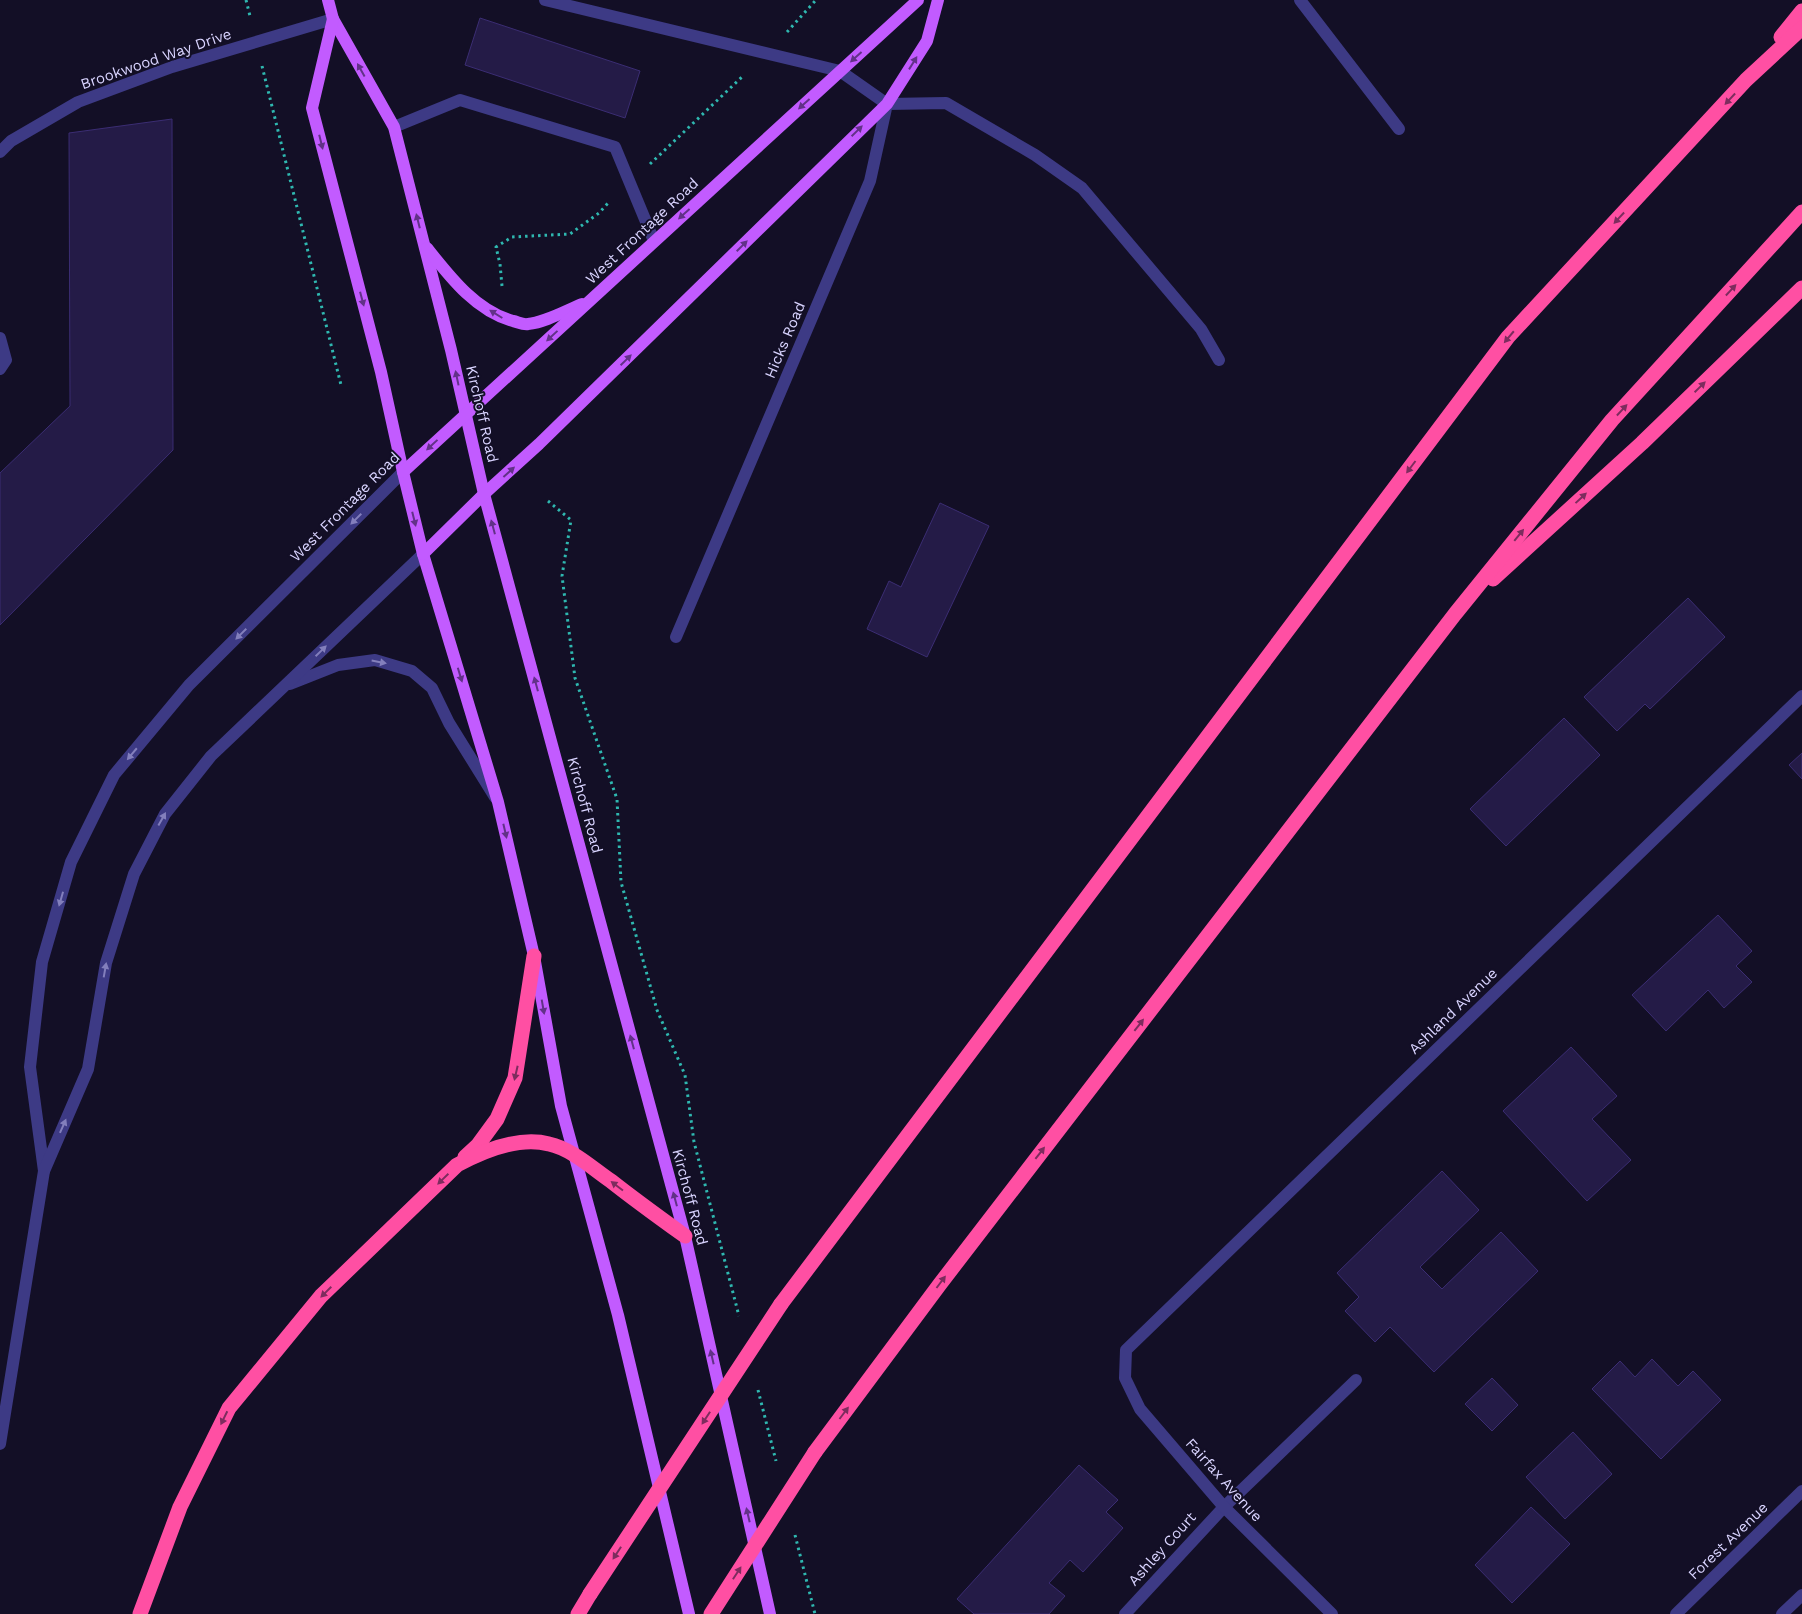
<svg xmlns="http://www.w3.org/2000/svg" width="1802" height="1614" font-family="'Work Sans',sans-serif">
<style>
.building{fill:#241b47;stroke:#3b2d73}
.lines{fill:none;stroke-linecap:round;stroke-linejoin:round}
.path{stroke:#2fb8b0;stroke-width:3;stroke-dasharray:2.5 4;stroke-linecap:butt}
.minor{stroke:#3d3a85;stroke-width:12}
.major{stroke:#c25bff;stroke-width:12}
.highway{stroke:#ff4fa3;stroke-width:15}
.highway-bridge{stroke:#ff4fa3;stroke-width:15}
.oneway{fill:#623188}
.oneway2{fill:#7d2c5e}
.oneway3{fill:#837fbc}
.labels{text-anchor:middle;stroke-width:4;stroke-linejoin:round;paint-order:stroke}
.street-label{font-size:15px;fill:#d9d4ff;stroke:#130f26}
</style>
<rect width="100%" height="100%" fill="#130f26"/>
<!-- building -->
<g class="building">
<path d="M480 18 640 71 625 118 465 65Z"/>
<path d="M172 119 173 450 0 625V473L70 406 69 133Z"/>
<path d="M940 503 989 526 927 657 867 629 889 581 901 587Z"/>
<path d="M1688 598 1725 637 1650 709 1645 704 1617 731 1584 697Z"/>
<path d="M1564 718 1600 755 1506 846 1470 809Z"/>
<path d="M1802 753V779L1789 765Z"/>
<path d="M1718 915 1752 951 1736 966 1752 982 1724 1008 1708 990 1666 1031 1632 995Z"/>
<path d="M1571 1047 1617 1096 1592 1119 1631 1160 1587 1201 1503 1111Z"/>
<path d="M1442 1171 1479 1210 1420 1267 1442 1289 1501 1232 1538 1271 1434 1372 1390 1327 1375 1342 1345 1311 1359 1297 1337 1273Z"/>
<path d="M1652 1359 1678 1386 1693 1371 1721 1400 1661 1459 1592 1389 1620 1361 1635 1377Z"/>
<path d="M1492 1378 1518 1405 1492 1431 1465 1404Z"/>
<path d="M1573 1432 1612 1474 1565 1519 1526 1477Z"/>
<path d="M1079 1465 1118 1500 1106 1512 1123 1528 1083 1572 1070 1560 1049 1583 1065 1596 1049 1614H974L957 1599Z"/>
<path d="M1531 1507 1570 1544 1512 1603 1475 1565Z"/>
</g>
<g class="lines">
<!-- path -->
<g class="path">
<path d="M246 0 250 16"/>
<path d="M787 32 816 0"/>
<path d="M262 66 341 385"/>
<path d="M650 164 744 75"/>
<path d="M502 286 500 264 496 247 512 237 570 234 599 213 609 202"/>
<path d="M548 501 571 520 562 576 575 678 617 799 621 882 657 1010 685 1075 694 1142 739 1316"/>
<path d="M758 1390 776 1461"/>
<path d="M795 1535 815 1614"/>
</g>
<!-- minor -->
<g class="minor">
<path d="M545 0 840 71 887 104"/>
<path d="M1300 0 1399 129"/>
<path d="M887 104 946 103 1035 155 1082 188 1201 329 1219 360"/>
<path d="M394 127 460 100 615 147 654 241"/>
<path d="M0 152 11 141 78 102 172 67 333 19"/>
<path d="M0 338 6 360 0 369"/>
<path d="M676 637 870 181 887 104"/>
<path d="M290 684 338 665 375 660 412 671 432 688 449 723 495 797"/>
<path d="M44 1171 30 1067 42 962 71 862 114 775 189 685 403 472"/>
<path d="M0 1444 44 1171 88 1069 106 963 134 874 165 814 211 756 423 554"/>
<path d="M1125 1614 1224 1507 1356 1380"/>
<path d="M1332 1614 1224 1507 1140 1409 1125 1378 1126 1350 1802 696"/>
<path d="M1676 1614 1802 1491"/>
<path d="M1782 1614 1802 1595"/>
</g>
<!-- major -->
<g class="major">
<path d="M328 0 333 19 394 127 451 350 484 494 685 1236 770 1614"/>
<path d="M333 19 312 108 381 372 403 472 423 554 498 802 534 956 561 1106 618 1315 689 1614"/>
<path d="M427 248C450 277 476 311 513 321 518 322 523 325 528 324 546 322 565 311 582 304"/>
<path d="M403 472 918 0"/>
<path d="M423 554 484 494 539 444 887 104 927 41 938 0"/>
</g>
<!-- highway -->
<g class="highway">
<path d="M1781 37 1802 11"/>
<path d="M1493 579 1642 443 1802 288"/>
<path d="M465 1157 478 1145 497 1119 515 1078 534 956"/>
<path d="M781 1304 1508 337 1746 80 1802 28"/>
<path d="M815 1452 940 1284 1455 614 1612 420 1802 212"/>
<path d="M140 1614 180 1507 229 1408 321 1296 457 1165C483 1151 519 1136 549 1144 572 1149 592 1168 611 1181 635 1200 660 1218 685 1236"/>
<path d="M578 1614 590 1594"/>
</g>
<!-- highway-bridge -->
<g class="highway-bridge">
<path d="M590 1594 781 1304"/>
<path d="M711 1614 815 1452"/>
</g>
</g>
<!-- one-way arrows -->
<defs><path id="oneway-solid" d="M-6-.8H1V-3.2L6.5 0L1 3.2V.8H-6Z" transform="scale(1.25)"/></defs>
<g class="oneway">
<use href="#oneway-solid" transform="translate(856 57) rotate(138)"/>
<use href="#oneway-solid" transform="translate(913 63) rotate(-58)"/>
<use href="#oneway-solid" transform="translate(361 70) rotate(-119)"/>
<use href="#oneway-solid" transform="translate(804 104) rotate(138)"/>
<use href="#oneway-solid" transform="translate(857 131) rotate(-44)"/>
<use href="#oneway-solid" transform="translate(321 142) rotate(76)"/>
<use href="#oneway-solid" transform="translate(684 214) rotate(138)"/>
<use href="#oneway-solid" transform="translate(418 221) rotate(-104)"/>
<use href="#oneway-solid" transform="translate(742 246) rotate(-45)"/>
<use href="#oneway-solid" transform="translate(362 299) rotate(75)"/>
<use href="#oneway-solid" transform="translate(496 314) rotate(-148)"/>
<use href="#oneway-solid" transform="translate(552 336) rotate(137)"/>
<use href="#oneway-solid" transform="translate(626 360) rotate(-44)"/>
<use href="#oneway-solid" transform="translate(457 378) rotate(-102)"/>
<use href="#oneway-solid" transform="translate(432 445) rotate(137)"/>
<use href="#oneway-solid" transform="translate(509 472) rotate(-42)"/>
<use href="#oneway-solid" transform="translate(414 519) rotate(76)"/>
<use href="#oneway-solid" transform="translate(493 527) rotate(-105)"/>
<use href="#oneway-solid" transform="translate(460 675) rotate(73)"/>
<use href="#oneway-solid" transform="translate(536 684) rotate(-105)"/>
<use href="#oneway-solid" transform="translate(505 831) rotate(77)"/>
<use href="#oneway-solid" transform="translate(543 1007) rotate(80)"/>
<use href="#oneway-solid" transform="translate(632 1042) rotate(-105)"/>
<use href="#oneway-solid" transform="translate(675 1199) rotate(-105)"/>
<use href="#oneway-solid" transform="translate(712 1357) rotate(-103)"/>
<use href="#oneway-solid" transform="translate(748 1515) rotate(-103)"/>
</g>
<g class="oneway2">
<use href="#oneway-solid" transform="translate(1730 99) rotate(133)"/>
<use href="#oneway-solid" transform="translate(1619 218) rotate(133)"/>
<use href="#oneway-solid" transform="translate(1731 290) rotate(-47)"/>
<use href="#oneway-solid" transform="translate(1509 337) rotate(130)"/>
<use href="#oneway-solid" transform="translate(1700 387) rotate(-44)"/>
<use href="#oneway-solid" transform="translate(1622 410) rotate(-47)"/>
<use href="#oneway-solid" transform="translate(1411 467) rotate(127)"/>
<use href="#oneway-solid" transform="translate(1581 498) rotate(-43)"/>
<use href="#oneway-solid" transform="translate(1519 535) rotate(-51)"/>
<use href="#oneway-solid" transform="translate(1139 1025) rotate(-52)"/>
<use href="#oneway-solid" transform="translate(516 1073) rotate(103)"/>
<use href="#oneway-solid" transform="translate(1040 1153) rotate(-52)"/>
<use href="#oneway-solid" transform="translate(443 1179) rotate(136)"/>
<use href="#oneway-solid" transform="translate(617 1186) rotate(-143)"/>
<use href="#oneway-solid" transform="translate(941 1282) rotate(-53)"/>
<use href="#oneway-solid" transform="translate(326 1292) rotate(135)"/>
<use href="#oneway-solid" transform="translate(844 1413) rotate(-53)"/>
<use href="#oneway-solid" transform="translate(224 1418) rotate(116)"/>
<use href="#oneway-solid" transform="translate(706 1418) rotate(123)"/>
<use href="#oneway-solid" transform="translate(617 1553) rotate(123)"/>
<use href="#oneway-solid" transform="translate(737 1573) rotate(-57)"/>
</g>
<g class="oneway3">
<use href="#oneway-solid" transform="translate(356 519) rotate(135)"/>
<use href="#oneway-solid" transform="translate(241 634) rotate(135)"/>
<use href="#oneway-solid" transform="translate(321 651) rotate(-44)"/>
<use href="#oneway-solid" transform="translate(379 662) rotate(11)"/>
<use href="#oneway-solid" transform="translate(132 754) rotate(130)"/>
<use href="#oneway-solid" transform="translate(162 819) rotate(-61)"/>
<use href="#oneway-solid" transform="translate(61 899) rotate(106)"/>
<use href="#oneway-solid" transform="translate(105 970) rotate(-80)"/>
<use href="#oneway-solid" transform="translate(63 1126) rotate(-66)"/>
</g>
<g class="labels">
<!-- street labels -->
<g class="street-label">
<text transform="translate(156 59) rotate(-19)" y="5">Brookwood Way Drive</text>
<text transform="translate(642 231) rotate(-43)" y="5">West Frontage Road</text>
<text transform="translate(785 340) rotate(-67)" y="5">Hicks Road</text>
<text transform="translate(482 414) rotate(77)" y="5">Kirchoff Road</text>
<text transform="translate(345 507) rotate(-45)" y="5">West Frontage Road</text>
<text transform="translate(585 805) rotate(75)" y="5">Kirchoff Road</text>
<text transform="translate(1453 1011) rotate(-44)" y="5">Ashland Avenue</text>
<text transform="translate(690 1197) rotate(75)" y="5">Kirchoff Road</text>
<text transform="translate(1224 1480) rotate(48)" y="5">Fairfax Avenue</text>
<text transform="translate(1728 1541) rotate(-44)" y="5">Forest Avenue</text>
<text transform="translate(1162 1549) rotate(-48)" y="5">Ashley Court</text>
</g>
</g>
</svg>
